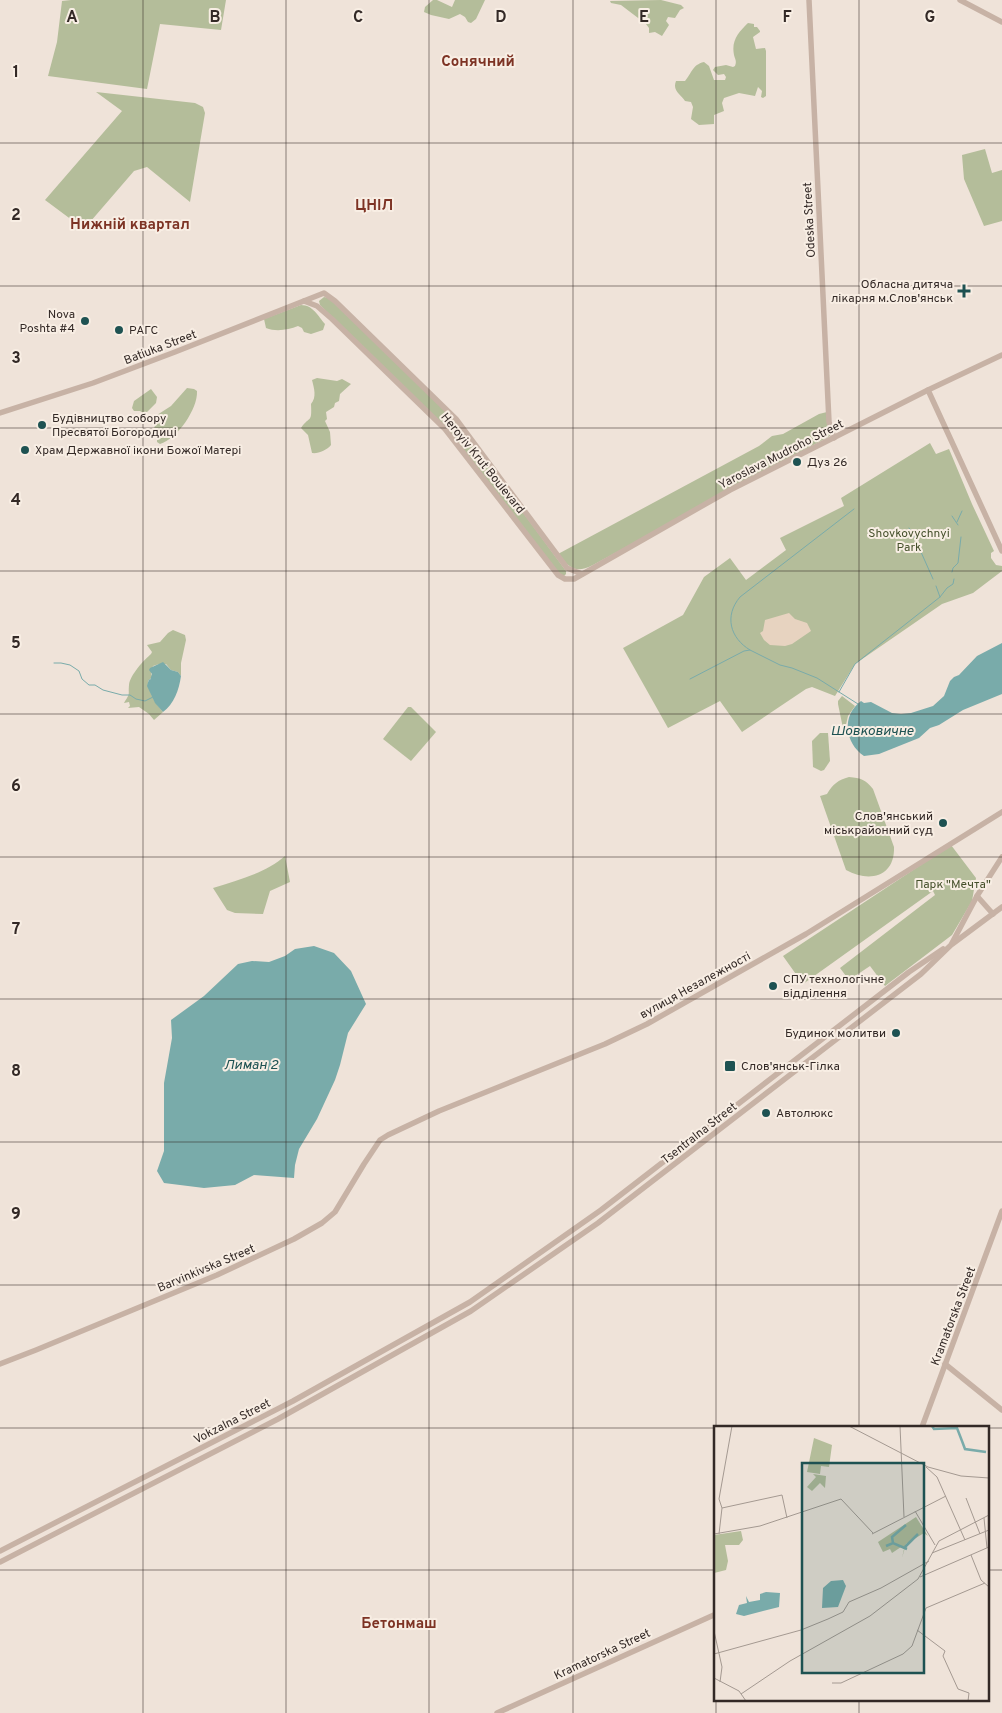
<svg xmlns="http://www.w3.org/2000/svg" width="1002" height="1713" font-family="Overpass,sans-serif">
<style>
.green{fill:#b4bd9a}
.plaza{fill:#e7d3c0}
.water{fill:#79abaa}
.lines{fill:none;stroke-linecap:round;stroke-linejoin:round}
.stream{stroke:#79abaa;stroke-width:1}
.tertiary{stroke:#c7b2a5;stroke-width:5.5}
.grid{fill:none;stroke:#332926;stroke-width:1;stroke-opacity:0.55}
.poi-dot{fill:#1e5252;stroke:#f8eee4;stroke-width:2}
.labels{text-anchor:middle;stroke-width:4;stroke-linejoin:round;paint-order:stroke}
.street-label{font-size:12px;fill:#332926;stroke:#f8eee4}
.poi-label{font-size:12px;fill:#332926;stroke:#f8eee4;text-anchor:start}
.park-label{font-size:12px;fill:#45502b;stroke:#f8eee4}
.water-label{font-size:14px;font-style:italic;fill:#1e5252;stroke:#f8eee4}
.quarter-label{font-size:15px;font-weight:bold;fill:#7d3324;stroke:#f8eee4}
.inset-river{fill:none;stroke:#79abaa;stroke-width:2.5}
.inset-road{fill:none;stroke:#a49991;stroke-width:1}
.view{fill:#1e5252;fill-opacity:0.15;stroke:#1e5252;stroke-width:2.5}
.inset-edge{fill:none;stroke:#332926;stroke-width:2.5}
.grid-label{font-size:16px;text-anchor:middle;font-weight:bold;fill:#332926;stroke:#f8eee4;stroke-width:4;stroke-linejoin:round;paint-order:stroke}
</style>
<rect width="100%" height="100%" fill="#efe3d9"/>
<!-- green -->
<g class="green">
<path d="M71 0H226L221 30 160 24 147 89 48 76 57 42 62 1Z"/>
<path d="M433 0H437L452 7 455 0H485L476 19 471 23 468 22 465 17 460 14 449 19 431 15 424 12 425 7Z"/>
<path d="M661 0 681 5 684 8 680 10 675 18 668 17 666 21 669 25 662 36 655 32 649 33V28L646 24 621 5 611 3 610 1Z"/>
<path d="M748 23 754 24V27H757L760 31V32L753 37 756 49 765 48 766 51V96L763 98 761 97 762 91 758 87 755 96 739 93 724 98 722 103 724 111 714 115V124L699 125 691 119 693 107 691 102 685 101C681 94 672 91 676 81H685C692 73 692 65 704 62L709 66 714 80H725L726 77 724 74 718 75 713 70 715 67 726 65 733 67 735 66C737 61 735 59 734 55 731 40 739 32 748 23Z"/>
<path d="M96 92 195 103 203 107 205 113 190 202 147 167 134 171 84 229 45 200 122 111Z"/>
<path d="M985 149 992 173 1002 170V221L984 226 964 179 962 155Z"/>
<path d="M324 297 329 298 455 420 566 571V574L564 576H561L446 428 320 305 319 301Z"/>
<path d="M301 305C313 305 318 316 325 324L323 330 311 334 304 332 302 328 298 326C288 330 276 332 266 328L264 319Z"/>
<path d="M317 378 337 381 342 379 351 384 340 394 339 401 335 403 334 407 326 412 327 419 325 421 330 432 331 445C327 450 318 454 312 453L308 435 301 428C310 415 312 424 311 404 317 397 314 388 312 380Z"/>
<path d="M187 388 194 389 197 391C198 409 177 439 160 444L157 442V436L153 434 157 415 171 406Z"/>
<path d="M151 389 157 397 156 403 145 414 140 411H134L132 408 134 401Z"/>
<path d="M827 412 830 423V436L593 565C575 574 570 568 558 554L759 446 772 436 783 434 819 414Z"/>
<path d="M930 443 936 454 949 449 972 504 994 551 991 553V558L996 565 1002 566V571L973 593 942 604 855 664 835 696 812 687 806 689 742 732 720 701 668 728 623 648 683 615 704 577 730 558 746 580 786 550 780 538 844 506 841 498Z"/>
<path d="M173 630 185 635 186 640 181 663V676L178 672 171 670 166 664H159L153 666 151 672 152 677 148 681C149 693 155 703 163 712L154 720 149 714 139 707 128 708 130 706 129 702 124 703C131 692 128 696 129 685 130 675 144 660 151 654L152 652 147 645 160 642 168 633Z"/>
<path d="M842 696 855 706 848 716 844 733 838 704V701Z"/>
<path d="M408 707H411L436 732 411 761 383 739Z"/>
<path d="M820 733H828L830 761 824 770 821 771 813 767 812 741Z"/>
<path d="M849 777C861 778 866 780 873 789L894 847C895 877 869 883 846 870L820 796 827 794C833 784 838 780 849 777Z"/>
<path d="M951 845 976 878 972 901 952 935 885 986 870 966 849 980 840 968 935 895 933 891 803 984 783 956Z"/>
<path d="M285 856 290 882 270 891 263 914 235 913 227 910 213 888C238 880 266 873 285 856Z"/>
</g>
<!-- plaza -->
<path class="plaza" d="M789 613 795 619 807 623 811 631 792 644 785 646 770 645 764 640 760 633 763 631 765 620Z"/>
<!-- water -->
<g class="water">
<path d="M1002 643V694L963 710 939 725 930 728 919 738 879 754 864 756C845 743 841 716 861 701L864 703 871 702 892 713 901 714 911 713 933 706 944 696 950 681 954 677 959 675 977 656Z"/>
<path d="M163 662 171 670 178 672 181 676C179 690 174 704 163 712L155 703 147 686 149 679 150 680 152 674 149 670 150 668Z"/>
<path d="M314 946 334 953 351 971 366 1004 348 1033 340 1065 335 1080 317 1119 299 1149 295 1165 294 1178 254 1175 235 1185 204 1188 164 1183 157 1171 164 1151V1083L172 1038 171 1020 204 996 238 964 252 961 269 962 285 956 295 949Z"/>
</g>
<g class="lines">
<!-- stream -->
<g class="stream">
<path d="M952 516 958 525"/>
<path d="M957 522 962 511"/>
<path d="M909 528 911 531"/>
<path d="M913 534 933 579"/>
<path d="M952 572 953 568 958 563 961 537"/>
<path d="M936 586 940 597"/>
<path d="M750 650C730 638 724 616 740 597L854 509"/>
<path d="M54 663H61L70 665 79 671 82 679 89 685H95L103 690 122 695H130L136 699 145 701 153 697"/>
<path d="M690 679 744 651 750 650 780 665 792 668 817 678 858 704"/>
<path d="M839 692 855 664 940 597 947 588 953 584 954 579"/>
</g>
<!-- tertiary -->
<g class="tertiary">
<path d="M809 0 829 422 834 438"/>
<path d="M960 0 1002 22"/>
<path d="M304 301 317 306 332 319 445 429 558 575 565 579H574L730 490 928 390 1002 355"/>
<path d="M928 390 1002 551"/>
<path d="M0 413 93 383 175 352 324 293 335 301 456 419 567 568 582 574"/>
<path d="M977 896 993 914"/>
<path d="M952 943 977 896 1002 857"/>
<path d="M0 1364 36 1350 217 1275 294 1239 322 1223 335 1212 364 1164 380 1140 388 1135 439 1111 605 1044 647 1024 806 934 1002 812"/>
<path d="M945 1364 1002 1410"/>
<path d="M922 1427 1002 1211"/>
<path d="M0 1551 293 1401 470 1302 601 1210 909 972 943 949"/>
<path d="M0 1562 278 1419 471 1311 598 1223 921 974 951 945 1002 907"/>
<path d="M497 1713 716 1614"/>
</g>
</g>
<!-- grid -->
<path class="grid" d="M143 0V1713M286 0V1713M429 0V1713M573 0V1713M716 0V1713M859 0V1427M0 143H1002M0 286H1002M0 428H1002M0 571H1002M0 714H1002M0 857H1002M0 999H1002M0 1142H1002M0 1285H1002M0 1428H716M988 1428H1002M0 1570H716M988 1570H1002M859 1699V1713"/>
<!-- markers -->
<g class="poi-dot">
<path d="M961.5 283.5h5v5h5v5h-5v5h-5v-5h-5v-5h5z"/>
<circle cx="85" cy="321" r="5"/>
<circle cx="119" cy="330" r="5"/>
<circle cx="42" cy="425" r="5"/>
<circle cx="25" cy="450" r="5"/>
<circle cx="797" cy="462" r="5"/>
<circle cx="943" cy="823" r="5"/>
<circle cx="773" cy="986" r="5"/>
<circle cx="896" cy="1033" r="5"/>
<rect x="724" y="1060" width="12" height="12" rx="2.5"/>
<circle cx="766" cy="1113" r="5"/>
</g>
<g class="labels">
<!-- street labels -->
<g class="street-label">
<text transform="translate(809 220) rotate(-93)" y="4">Odeska Street</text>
<text transform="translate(160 347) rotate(-21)" y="4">Batiuka Street</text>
<text transform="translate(781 454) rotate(-27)" y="4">Yaroslava Mudroho Street</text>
<text transform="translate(483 463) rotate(51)" y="4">Heroyiv Krut Boulevard</text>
<text transform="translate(695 985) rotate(-29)" y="4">вулиця Незалежності</text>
<text transform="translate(699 1133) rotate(-38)" y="4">Tsentralna Street</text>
<text transform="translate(206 1268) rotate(-23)" y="4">Barvinkivska Street</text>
<text transform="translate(953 1316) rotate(-69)" y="4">Kramatorska Street</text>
<text transform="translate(232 1421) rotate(-27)" y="4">Vokzalna Street</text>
<text transform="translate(602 1654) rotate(-25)" y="4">Kramatorska Street</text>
</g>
<!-- poi labels -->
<g class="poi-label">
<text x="953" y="288" text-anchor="end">Обласна дитяча<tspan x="953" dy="14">лікарня м.Слов'янськ</tspan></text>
<text x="75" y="318" text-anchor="end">Nova<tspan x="75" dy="14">Poshta #4</tspan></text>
<text x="129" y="334">РАГС</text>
<text x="52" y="422">Будівництво собору<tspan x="52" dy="14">Пресвятої Богородиці</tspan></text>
<text x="35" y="454">Храм Державної ікони Божої Матері</text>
<text x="807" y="466">Дуз 26</text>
<text x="933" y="820" text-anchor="end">Слов'янський<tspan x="933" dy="14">міськрайонний суд</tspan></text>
<text x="783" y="983">СПУ технологічне<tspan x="783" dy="14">відділення</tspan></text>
<text x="886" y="1037" text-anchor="end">Будинок молитви</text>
<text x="741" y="1070">Слов'янськ-Гілка</text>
<text x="776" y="1117">Автолюкс</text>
</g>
<!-- park labels -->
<g class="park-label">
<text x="909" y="537">Shovkovychnyi<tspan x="909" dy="14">Park</tspan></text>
<text x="953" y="888">Парк "Мечта"</text>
</g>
<!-- water labels -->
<g class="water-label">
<text x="872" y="735">Шовковичне</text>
<text x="251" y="1069">Лиман 2</text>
</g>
<!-- quarter labels -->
<g class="quarter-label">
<text x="478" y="66">Сонячний</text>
<text x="374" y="210">ЦНІЛ</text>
<text x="130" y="229">Нижній квартал</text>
<text x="399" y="1628">Бетонмаш</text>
</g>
</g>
<!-- overview -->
<g transform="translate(714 1426)">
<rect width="275" height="275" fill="#efe3d9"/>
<path d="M100 12 118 19 115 41 107 40 106 48 93 46ZM99 48 112 50 111 62 106 57 98 65 93 61 102 51ZM202 91 214 110 210 107 192 118 188 132 190 123 187 121 178 127 176 123 169 126 164 116ZM27 105 29 114 25 119H11L14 135 12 144 0 147V109Z" fill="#b4bd9a"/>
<path d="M129 154 132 160 124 181 108 182 109 162 117 155ZM52 166 66 167 65 181 30 190 22 188 25 179 33 177 32 170 35 176 46 174V168Z" fill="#79abaa"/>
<path class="inset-river" d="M218 0 220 3 243 2 248 15M248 15 251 23 272 26M179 117 178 111 192 99M172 120 179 117 193 123M191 121 204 108"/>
<path class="inset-road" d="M135 0 214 41 247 50 275 52M186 0 190 91M212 41 223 51 251 114M252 72 266 108M8 82 68 69 73 92M201 85 221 119M270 92 273 122M0 108 46 100 127 73 159 107M5 108 8 82 5 73 18 0M158 108 232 70M218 127 275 104M257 129 267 154 275 161M206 151 275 121M203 204 231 225 229 230 244 263 255 267 254 275M0 205 8 241 6 256M0 228 87 204 114 193 129 186 135 176 167 162 215 135M0 252 25 265 32 275M118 257H127L189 228 198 220 212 182 271 157M27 268 76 235 156 190 204 153 225 115 275 89"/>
<path class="view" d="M88 37H210V247H88Z"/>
<rect width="275" height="275" class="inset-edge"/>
</g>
<g class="grid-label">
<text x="72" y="22">A</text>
<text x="215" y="22">B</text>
<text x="358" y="22">C</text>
<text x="501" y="22">D</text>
<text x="644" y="22">E</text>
<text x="787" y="22">F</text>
<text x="930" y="22">G</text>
<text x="16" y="77">1</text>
<text x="16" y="220">2</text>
<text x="16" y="363">3</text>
<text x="16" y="505">4</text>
<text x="16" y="648">5</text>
<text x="16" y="791">6</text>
<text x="16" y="934">7</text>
<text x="16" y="1076">8</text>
<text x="16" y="1219">9</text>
</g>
</svg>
